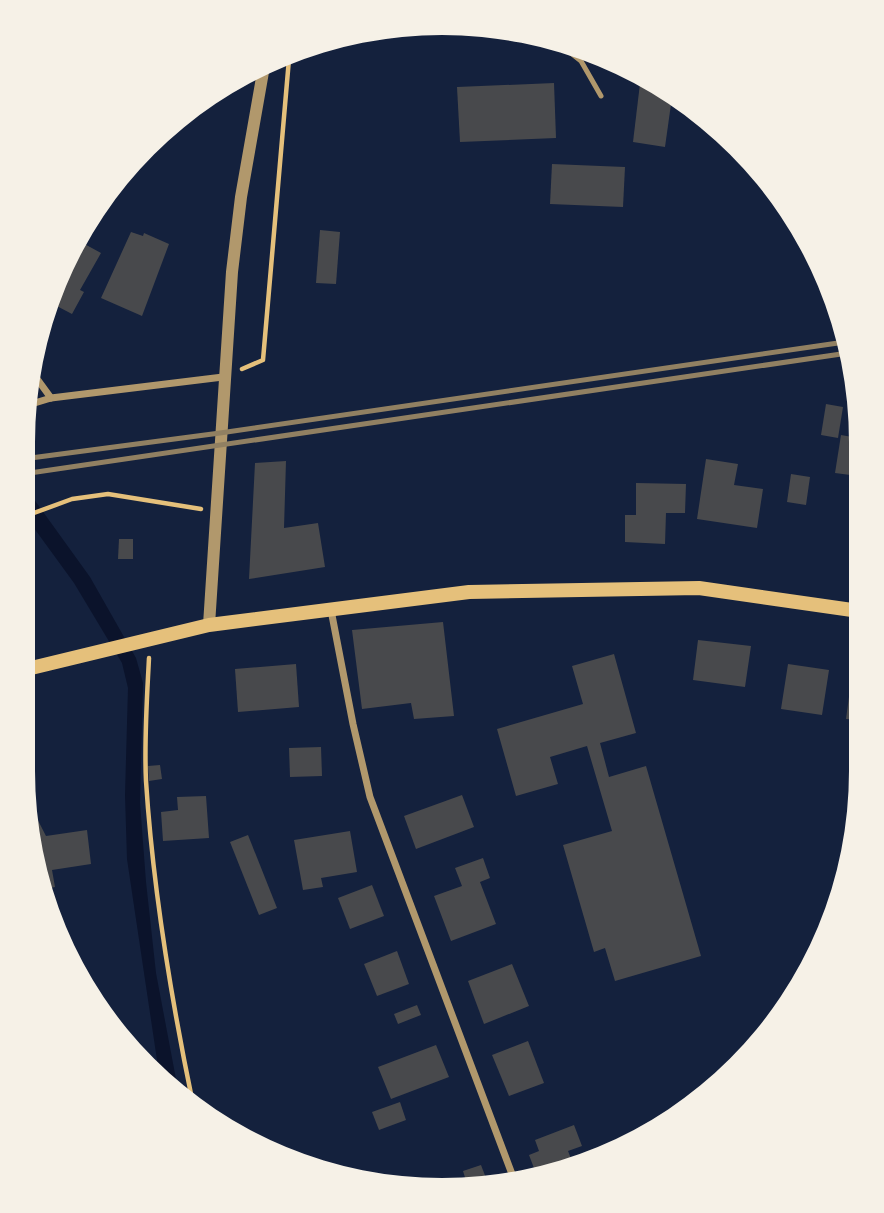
<svg xmlns="http://www.w3.org/2000/svg" width="884" height="1213" font-family="'Zilla Slab',serif">
<style>
.water{fill:#0b132b}
.building{fill:#48494c}
.lines{fill:none;stroke-linecap:round;stroke-linejoin:round}
.path{stroke:#e5c07b;stroke-width:4.5}
.service{stroke:#b1986c;stroke-width:5}
.minor{stroke:#b1986c;stroke-width:7}
.tertiary{stroke:#b1986c;stroke-width:12}
.secondary{stroke:#e5c07b;stroke-width:14}
.rail{stroke:#918062;stroke-width:5}
</style>
<rect width="100%" height="100%" fill="#14213d"/>
<!-- water -->
<path class="water" d="M23 484 90 577 136 658 143 683 140 803 146 882 156 973 179 1095 160 1080 127 859 125 795 128 688 122 663 74 583 23 513Z"/>
<!-- building -->
<g class="building">
<path d="M641 75 651 79 672 97 665 147 633 142Z"/>
<path d="M554 83 556 138 460 142 457 87Z"/>
<path d="M552 164 625 167 623 207 550 204Z"/>
<path d="M320 230 340 232 336 284 316 283Z"/>
<path d="M131 232 143 236 144 233 169 244 142 316 101 298Z"/>
<path d="M79 241 101 253 80 290 84 292 72 314 51 303Z"/>
<path d="M826 404 843 407 838 438 821 435Z"/>
<path d="M841 435 858 438V476L835 473Z"/>
<path d="M706 459 738 464 734 485 763 489 757 528 697 519Z"/>
<path d="M286 461 284 528 318 523 325 567 249 579 255 463Z"/>
<path d="M791 474 810 477 806 505 787 502Z"/>
<path d="M636 483 686 484 685 513H666L665 544 625 542V515H636Z"/>
<path d="M119 539H133V559H118Z"/>
<path d="M443 622 454 716 414 719 411 703 362 709 352 630Z"/>
<path d="M698 640 751 646 745 687 693 680Z"/>
<path d="M614 654 636 733 600 743 609 777 646 766 701 956 615 981 605 948 594 952 563 845 612 831 587 746 550 757 558 784 516 796 497 729 583 704 572 666Z"/>
<path d="M296 664 299 707 238 712 235 669Z"/>
<path d="M788 664 829 670 822 715 781 709Z"/>
<path d="M851 682 860 683V720L846 719Z"/>
<path d="M321 747 322 776 290 777 289 748Z"/>
<path d="M160 765 162 779 149 781 148 766Z"/>
<path d="M462 795 474 827 416 849 404 816Z"/>
<path d="M206 796 209 838 163 841 161 812 178 810 177 797Z"/>
<path d="M27 799 46 836 87 830 91 864 52 870 55 887 42 890 39 885Z"/>
<path d="M350 831 357 872 321 878 323 887 303 890 294 840Z"/>
<path d="M248 835 277 908 259 915 230 842Z"/>
<path d="M483 858 490 878 480 882 496 924 451 941 434 896 462 886 455 868Z"/>
<path d="M372 885 384 916 350 929 338 898Z"/>
<path d="M397 951 409 984 377 996 364 964Z"/>
<path d="M512 964 529 1006 484 1024 468 981Z"/>
<path d="M417 1005 421 1015 398 1024 394 1014Z"/>
<path d="M528 1041 544 1083 509 1096 492 1055Z"/>
<path d="M436 1045 449 1077 391 1099 378 1067Z"/>
<path d="M400 1102 406 1120 379 1130 372 1112Z"/>
<path d="M574 1125 582 1146 568 1151 574 1166 537 1176 529 1155 539 1151 535 1140Z"/>
<path d="M481 1165 489 1186 468 1187 463 1171Z"/>
</g>
<g class="lines">
<!-- path -->
<g class="path">
<path d="M242 369 263 360 289 59"/>
<path d="M23 517 72 499 108 494 201 509"/>
<path d="M149 658C147 698 144 740 146 781 153 890 171 998 193 1104"/>
</g>
<!-- service -->
<g class="service">
<path d="M423 31 522 35"/>
<path d="M567 50 581 61 601 96"/>
</g>
<!-- minor -->
<g class="minor">
<path d="M32 372 51 398"/>
<path d="M28 405 51 398 223 377"/>
<path d="M331 610 353 724 370 797 515 1182"/>
</g>
<!-- tertiary -->
<path class="tertiary" d="M209 625 232 272 241 197 263 72"/>
<!-- secondary -->
<path class="secondary" d="M23 670 209 625 469 592 699 588 859 611"/>
<!-- rail -->
<g class="rail">
<path d="M23 459 220 433 845 342"/>
<path d="M23 474 848 353"/>
</g>
</g>
<!-- crop -->
<path d="M0 0H884V1213H0ZM442 35H442A407 407 0 0 1 849 442V771A407 407 0 0 1 442 1178H442A407 407 0 0 1 35 771V442A407 407 0 0 1 442 35Z" fill="#f6f1e7" fill-rule="evenodd"/>
</svg>
